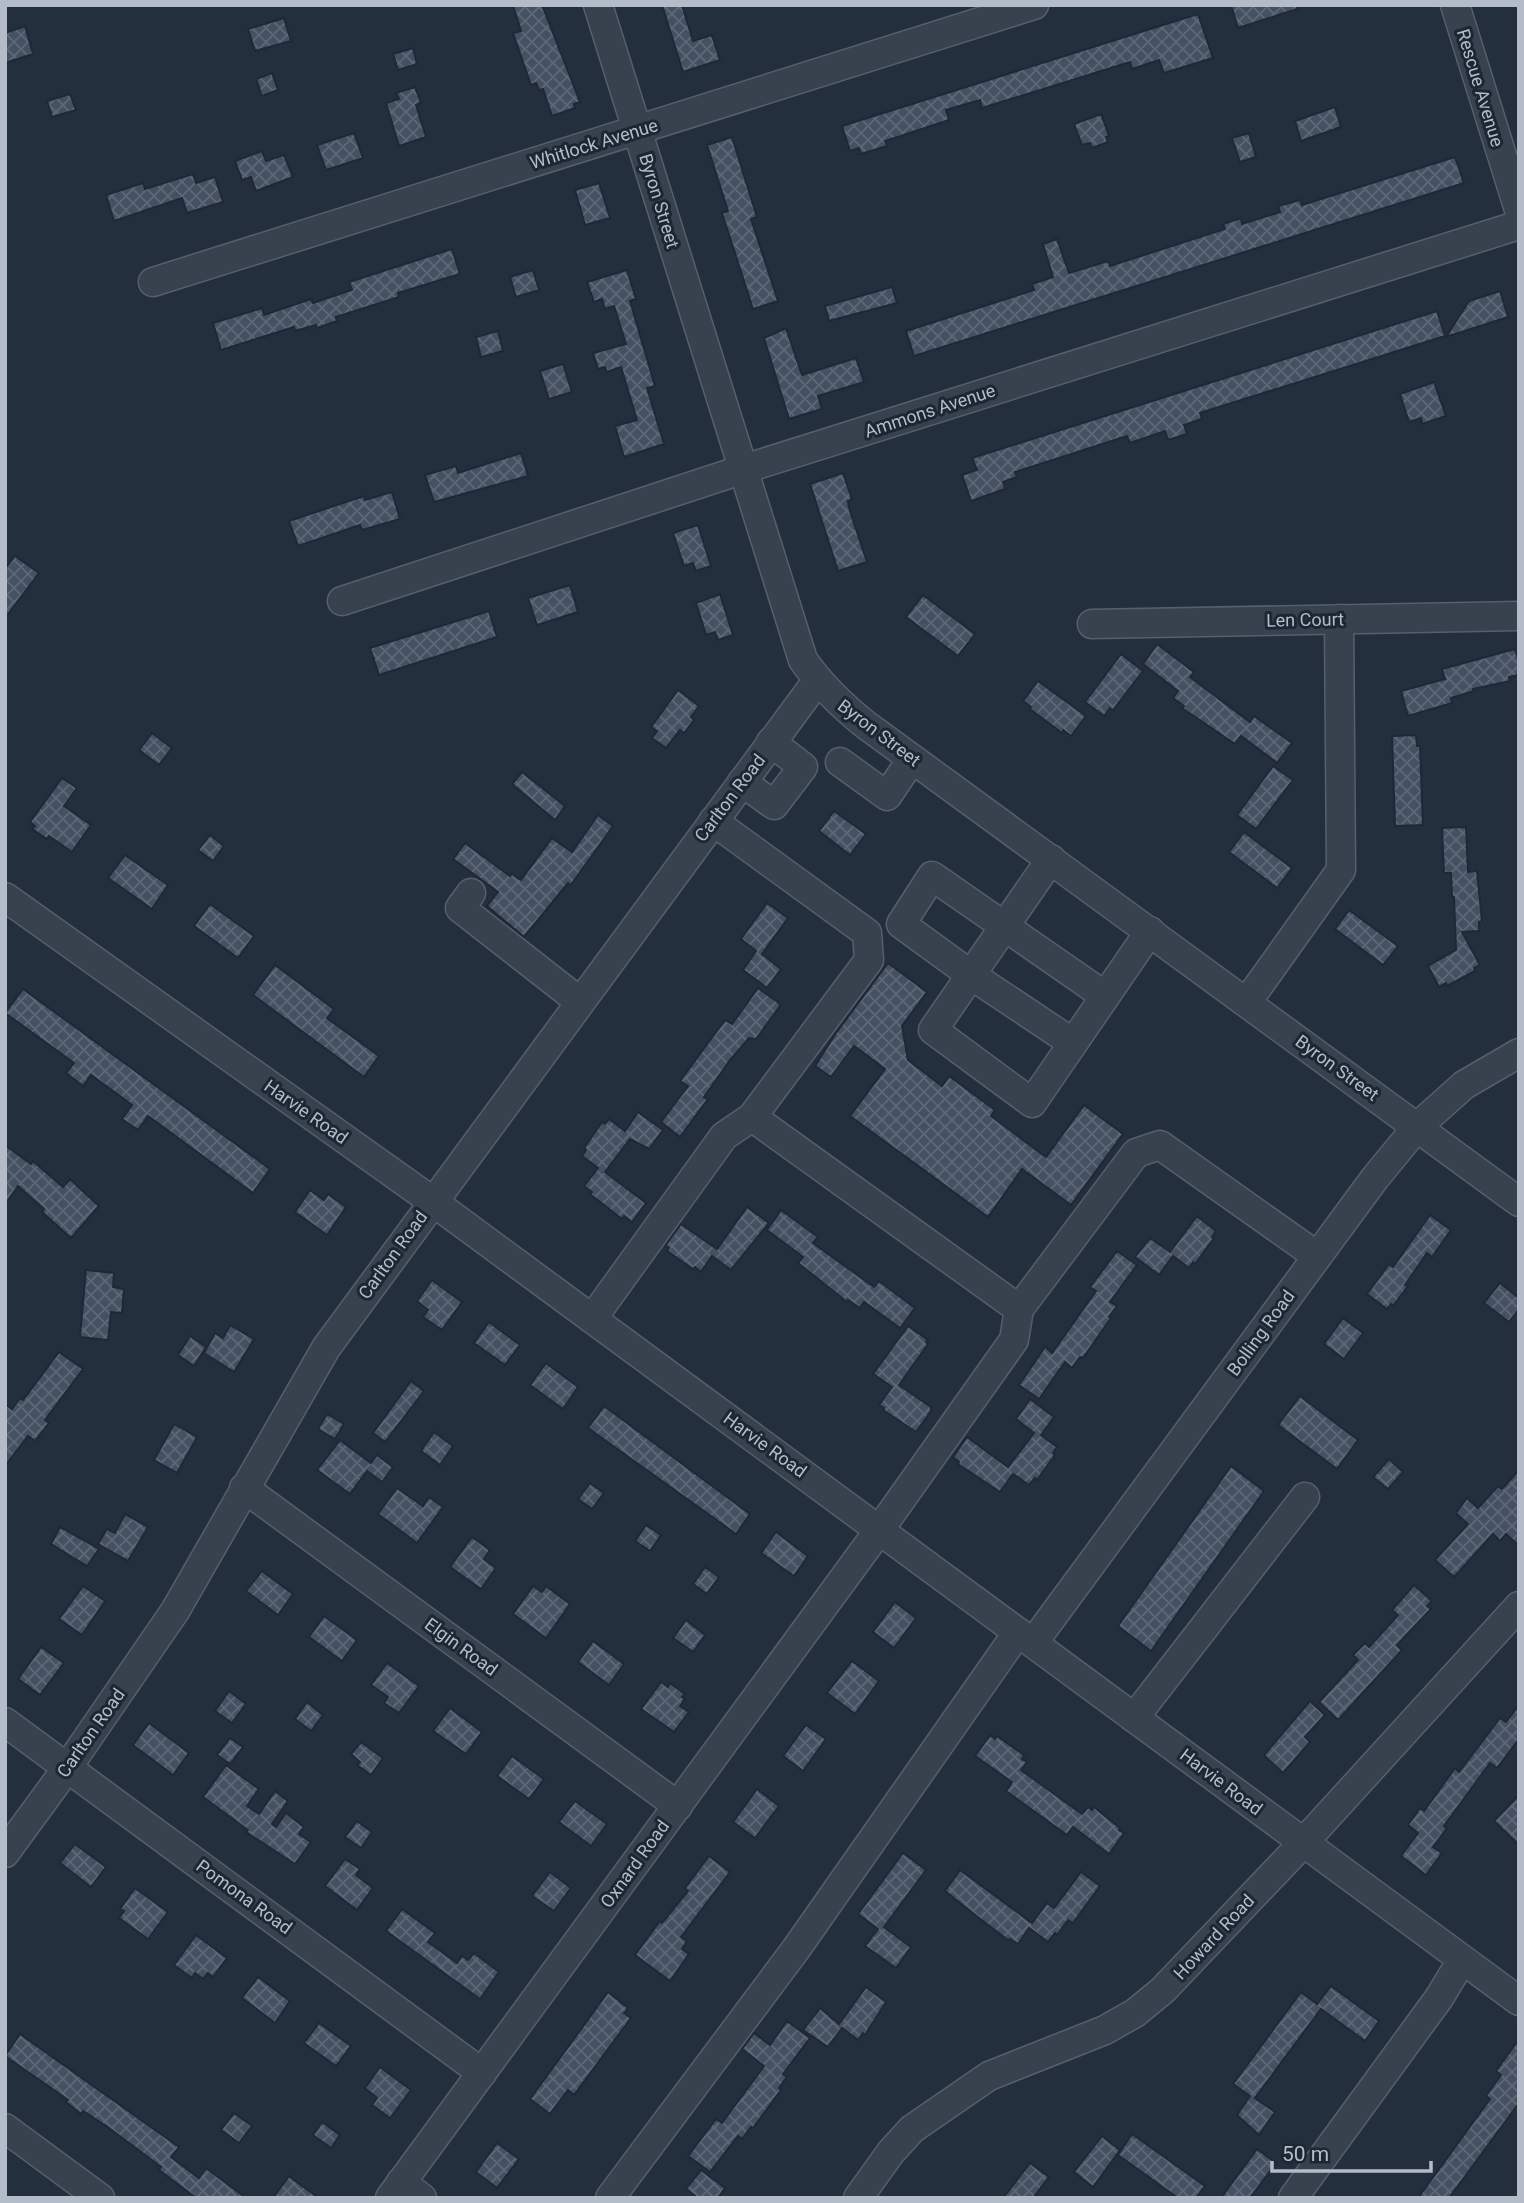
<svg xmlns="http://www.w3.org/2000/svg" width="1524" height="2203" font-family="Roboto,sans-serif">
<style>
.building{fill:url(#building-cross-hatch);stroke:#1f2835;stroke-width:2}
.lines{fill:none;stroke-linecap:round;stroke-linejoin:round}
.minor-casing{stroke:#565f6c;stroke-width:31}
.minor{stroke:#38414e;stroke-width:28}
.labels{text-anchor:middle;stroke-width:6;stroke-linejoin:round;paint-order:stroke}
.street-label{font-size:18px;fill:#b4bcc9;stroke:#1d2633}
</style>
<defs>
<pattern id="building-cross-hatch" width="8" height="8" patternUnits="userSpaceOnUse" patternTransform="scale(1.75)"><rect width="8" height="8" fill="#455162"/><path d="M0 0l8 8M0 8l8-8" fill="none" stroke="#5d6877"/></pattern>
</defs>
<rect width="100%" height="100%" fill="#242f3e"/>
<!-- building -->
<g class="building">
<path d="M513 5H542L580 102 574 104 575 108 552 116 543 89 539 90 536 83 531 85 513 33 521 31Z"/>
<path d="M662 5H682L693 41 712 35 720 60 683 72Z"/>
<path d="M1231 5H1297V9L1238 28Z"/>
<path d="M1198 14 1213 58 1164 73 1159 60 1132 69 1130 62 982 108 980 100 946 110 949 120 885 141 887 146 861 154 859 148 850 151 842 126Z"/>
<path d="M284 18 291 41 255 51 248 29Z"/>
<path d="M25 26 33 54 5 63V33Z"/>
<path d="M413 48 417 64 398 70 393 54Z"/>
<path d="M272 73 278 90 262 96 256 79Z"/>
<path d="M415 87 421 103 416 105 426 137 399 146 386 103 399 99 396 93Z"/>
<path d="M70 94 76 110 52 117 47 101Z"/>
<path d="M1335 107 1341 127 1301 141 1295 121Z"/>
<path d="M1101 114 1109 136 1106 137 1108 142 1092 148 1090 143 1082 145 1074 124Z"/>
<path d="M354 133 363 158 326 170 317 145Z"/>
<path d="M1249 133 1256 157 1240 162 1232 138Z"/>
<path d="M732 137 757 217 751 219 778 301 753 309 722 213 728 211 707 145Z"/>
<path d="M262 151 266 161 284 155 293 177 256 191 251 177 242 180 235 161Z"/>
<path d="M1455 157 1464 183 914 356 906 331 1034 290 1032 284 1053 277 1043 244 1057 239 1069 273 1108 261 1110 266 1225 229 1223 224 1241 218 1242 224 1280 212 1278 206 1300 200 1302 205Z"/>
<path d="M193 174 196 183 215 177 223 202 187 213 182 198 114 221 106 195 143 183 145 189Z"/>
<path d="M599 183 610 218 585 225 575 190Z"/>
<path d="M452 249 460 274 398 293 399 297 336 317 337 321 317 328 316 325 295 331 294 327 221 350 213 323 262 308 264 315 311 299 313 303 352 290 349 282Z"/>
<path d="M533 270 539 290 516 297 510 277Z"/>
<path d="M627 270 636 299 630 301 655 386 647 388 664 444 624 457 615 426 637 420 621 367 607 372 605 367 598 369 593 353 626 344 614 306 605 309 602 299 594 302 587 282Z"/>
<path d="M892 287 897 303 829 321 825 306Z"/>
<path d="M1500 291 1508 317 1446 337 1469 301Z"/>
<path d="M1437 311 1445 336 1200 413 1202 419 1184 425 1187 434 1168 440 1165 431 1130 443 1127 436 1015 472 1017 477 1003 482 1005 489 971 501 962 475 977 470 972 458Z"/>
<path d="M786 328 802 375 856 358 864 382 818 396 822 409 789 419 764 338Z"/>
<path d="M498 331 503 351 481 357 476 337Z"/>
<path d="M563 364 572 392 549 399 540 371Z"/>
<path d="M1434 382 1446 416 1422 424 1421 418 1409 422 1400 394Z"/>
<path d="M521 453 528 476 434 502 425 475 456 466 458 473Z"/>
<path d="M843 473 852 499 848 501 849 508 867 562 838 571 810 484Z"/>
<path d="M392 492 400 519 362 530 360 525 298 546 289 521 364 496 365 500Z"/>
<path d="M698 525 711 566 696 571 693 563 684 566 673 533Z"/>
<path d="M15 556 39 573 5 618V569Z"/>
<path d="M570 585 578 612 537 625 528 598Z"/>
<path d="M720 594 733 635 718 640 715 632 706 635 696 603Z"/>
<path d="M923 595 975 634 958 656 906 617Z"/>
<path d="M489 611 497 637 379 675 370 648Z"/>
<path d="M1157 644 1194 672 1190 677 1250 722 1254 716 1292 743 1277 763 1241 736 1235 744 1182 708 1184 706 1173 698 1178 691 1143 664Z"/>
<path d="M1515 649 1519 662V675L1509 677 1510 681 1473 689 1474 691 1451 698 1452 703 1408 716 1401 691 1445 679 1442 669Z"/>
<path d="M1121 654 1143 671 1113 710 1110 708 1104 716 1085 702Z"/>
<path d="M1038 681 1086 716 1071 736 1063 730 1062 733 1030 709 1031 707 1023 701Z"/>
<path d="M678 690 699 706 691 717 694 720 684 733 680 730 666 748 652 738 657 731 651 727Z"/>
<path d="M152 733 172 748 159 765 139 750Z"/>
<path d="M1416 735 1417 746H1420L1423 825 1395 826 1392 736Z"/>
<path d="M1273 766 1293 780 1256 829 1237 815Z"/>
<path d="M522 772 565 806 555 820 512 784Z"/>
<path d="M62 778 77 788 64 806 91 825 72 852 49 836 47 839 32 829 35 826 30 822Z"/>
<path d="M834 811 866 834 850 855 819 831Z"/>
<path d="M598 815 613 826 571 885 568 883 524 937 487 906 498 892 453 859 465 843 510 876 512 874 521 880 552 838 572 852Z"/>
<path d="M1466 827 1468 872 1477 871 1482 921 1479 922V931L1462 932 1480 965 1474 968 1475 971 1447 986 1446 983 1439 987 1428 966 1456 950 1454 897H1452L1451 873H1444L1442 828Z"/>
<path d="M1244 832 1292 868 1277 888 1229 852Z"/>
<path d="M210 835 224 846 213 861 198 850Z"/>
<path d="M125 855 168 885 152 909 108 878Z"/>
<path d="M767 903 788 918 762 954 781 969 767 988 743 970 756 951 741 939Z"/>
<path d="M210 904 254 936 238 958 194 926Z"/>
<path d="M1349 910 1398 946 1383 965 1335 929Z"/>
<path d="M888 963 927 992 902 1026 908 1060 942 1086 949 1076 995 1110 991 1116 1046 1157 1084 1105 1123 1134 1071 1205 1022 1169 988 1217 850 1116 885 1069 854 1046 831 1077 815 1066 836 1033Z"/>
<path d="M275 965 334 1009 327 1018 379 1056 364 1077 253 995Z"/>
<path d="M758 988 779 1003 780 1006 756 1039 749 1038 730 1060 704 1097 708 1099 680 1137 661 1122 688 1086 680 1081 725 1020 732 1024Z"/>
<path d="M23 989 270 1169 253 1193 148 1116 138 1130 122 1119 132 1105 91 1075 83 1086 66 1073 74 1063 5 1013Z"/>
<path d="M638 1112 663 1130 649 1149 630 1139 605 1172 646 1203 632 1222 624 1216 622 1219 590 1194 592 1192 584 1186 598 1168 582 1156 586 1150 584 1148 602 1122 605 1124 609 1119 625 1131Z"/>
<path d="M5 1145 31 1164 33 1161 63 1187 70 1179 99 1206 71 1238 42 1212 44 1209 18 1186 5 1205Z"/>
<path d="M310 1190 324 1200 328 1194 346 1207 327 1235 295 1212Z"/>
<path d="M747 1207 769 1223 731 1270 712 1256 701 1272 695 1267 693 1269 667 1251 669 1248 665 1246 681 1224 717 1249Z"/>
<path d="M781 1210 818 1237 813 1243 874 1287 879 1281 915 1308 900 1328 864 1302 860 1308 848 1300 847 1302 798 1263 803 1257 767 1230Z"/>
<path d="M1430 1215 1451 1230 1432 1257 1427 1253 1405 1285 1408 1286 1393 1306 1391 1304 1387 1309 1367 1294 1389 1264 1393 1267Z"/>
<path d="M1197 1216 1216 1231 1212 1237 1214 1238 1195 1264 1193 1262 1189 1268 1173 1256 1159 1275 1135 1257 1150 1238 1170 1252Z"/>
<path d="M1117 1251 1137 1265 1110 1302 1117 1306 1109 1317 1111 1318 1083 1358 1080 1357 1072 1368 1065 1362 1039 1399 1019 1385 1045 1347 1052 1353 1096 1291 1090 1287Z"/>
<path d="M86 1270 114 1273 113 1287 124 1289 122 1313 111 1312 108 1340 80 1337Z"/>
<path d="M432 1280 462 1302 442 1330 423 1317 428 1310 417 1301Z"/>
<path d="M1500 1283 1519 1298V1309L1509 1322 1484 1303Z"/>
<path d="M1343 1318 1363 1333 1344 1359 1324 1344Z"/>
<path d="M489 1322 520 1345 505 1365 474 1343Z"/>
<path d="M230 1325 254 1339 234 1372 204 1353 215 1333 223 1338Z"/>
<path d="M908 1326 928 1340 926 1342 928 1344 899 1385 931 1407V1411L916 1432 883 1410 884 1408 879 1405 892 1387 873 1374Z"/>
<path d="M190 1336 206 1347 194 1366 178 1355Z"/>
<path d="M59 1352 83 1369 45 1420 49 1423 35 1441 28 1436 5 1466V1404L12 1409 20 1398 23 1400Z"/>
<path d="M546 1363 578 1387 563 1409 530 1385Z"/>
<path d="M411 1381 424 1391 385 1442 373 1433Z"/>
<path d="M1300 1396 1358 1440 1337 1469 1278 1425Z"/>
<path d="M1030 1399 1054 1417 1041 1435 1057 1447 1053 1453 1055 1455 1037 1480 1035 1478 1029 1485 1013 1474 1000 1492 958 1464 959 1462 953 1457 967 1437 1008 1467 1034 1433 1016 1419Z"/>
<path d="M604 1406 750 1514 736 1534 588 1428Z"/>
<path d="M327 1414 344 1424 335 1439 318 1429Z"/>
<path d="M174 1424 197 1437 177 1473 154 1460Z"/>
<path d="M434 1432 453 1446 440 1465 421 1451Z"/>
<path d="M340 1440 371 1463 377 1455 393 1467 382 1482 367 1471 350 1494 317 1470Z"/>
<path d="M1389 1459 1403 1472 1388 1489 1373 1477Z"/>
<path d="M1231 1466 1264 1491 1151 1651 1118 1626Z"/>
<path d="M1519 1470V1546L1506 1534 1500 1541 1493 1534 1454 1577 1435 1560 1468 1524 1456 1513 1467 1498 1478 1508 1498 1486 1502 1489Z"/>
<path d="M590 1483 604 1493 592 1509 578 1499Z"/>
<path d="M397 1488 423 1506 429 1497 443 1507 417 1543 378 1514Z"/>
<path d="M125 1514 148 1527 128 1561 98 1544 107 1529 115 1533Z"/>
<path d="M646 1525 661 1535 650 1551 635 1541Z"/>
<path d="M60 1527 99 1549 87 1566 51 1544Z"/>
<path d="M776 1532 808 1556 794 1576 761 1553Z"/>
<path d="M472 1537 490 1550 484 1559 496 1568 481 1589 450 1567Z"/>
<path d="M705 1567 719 1577 707 1594 693 1584Z"/>
<path d="M262 1571 293 1594 278 1615 246 1591Z"/>
<path d="M1414 1585 1432 1601 1427 1606 1431 1609 1397 1645 1402 1650 1338 1720 1319 1702 1358 1660 1353 1655 1365 1643 1369 1647 1398 1615 1392 1610Z"/>
<path d="M83 1586 105 1601 82 1635 59 1619Z"/>
<path d="M533 1586 542 1592 546 1586 570 1604 546 1638 513 1614Z"/>
<path d="M895 1602 916 1618 894 1648 873 1632Z"/>
<path d="M324 1616 357 1640 342 1661 309 1637Z"/>
<path d="M686 1620 705 1635 693 1652 673 1638Z"/>
<path d="M593 1641 624 1664 609 1685 578 1662Z"/>
<path d="M41 1647 64 1663 40 1695 18 1679Z"/>
<path d="M852 1661 879 1681 855 1714 827 1693Z"/>
<path d="M387 1663 419 1686 399 1713 384 1703 388 1697 371 1685Z"/>
<path d="M661 1682 668 1687 670 1683 685 1694 682 1697 685 1699 680 1706 689 1712 674 1732 641 1709Z"/>
<path d="M229 1691 246 1704 232 1723 215 1711Z"/>
<path d="M1310 1701 1325 1715 1305 1737 1310 1742 1283 1773 1264 1755Z"/>
<path d="M307 1702 323 1715 311 1731 295 1719Z"/>
<path d="M1519 1705V1739L1497 1768 1490 1763 1444 1826 1447 1828 1433 1847 1442 1853 1426 1875 1401 1856 1418 1833 1408 1825 1420 1808 1424 1811 1455 1768 1459 1772 1500 1718 1506 1722Z"/>
<path d="M450 1708 482 1732 466 1754 433 1731Z"/>
<path d="M149 1723 189 1753 173 1775 133 1745Z"/>
<path d="M806 1725 826 1739 803 1771 783 1756Z"/>
<path d="M990 1735 995 1739 997 1736 1024 1755 1022 1759 1027 1762 1021 1770 1082 1814 1088 1807 1092 1810 1094 1807 1120 1828 1119 1830 1124 1833 1109 1854 1073 1827 1067 1835 1006 1791 1012 1782 975 1756Z"/>
<path d="M230 1738 243 1747 230 1764 217 1755Z"/>
<path d="M361 1742 383 1758 371 1775 357 1765 360 1762 351 1754Z"/>
<path d="M512 1756 544 1779 529 1799 497 1776Z"/>
<path d="M226 1765 259 1789 247 1806 259 1814 275 1791 288 1801 272 1824 276 1827 286 1813 304 1827 299 1834 311 1842 295 1864 246 1832 248 1830 203 1797Z"/>
<path d="M757 1789 779 1806 755 1838 733 1822Z"/>
<path d="M1519 1795V1845L1494 1821Z"/>
<path d="M575 1801 607 1824 591 1846 559 1822Z"/>
<path d="M357 1821 372 1832 361 1848 345 1837Z"/>
<path d="M75 1844 106 1867 91 1887 60 1863Z"/>
<path d="M903 1853 926 1870 884 1927 911 1947 896 1968 865 1946 878 1929 858 1914Z"/>
<path d="M709 1856 730 1872 681 1937 687 1941 682 1949 689 1954 670 1981 635 1955 660 1921 662 1923 688 1891 685 1888Z"/>
<path d="M345 1859 360 1869 356 1875 373 1888 357 1910 325 1886Z"/>
<path d="M960 1870 1032 1923 1047 1903 1054 1908 1081 1872 1100 1886 1073 1923 1068 1920 1057 1935 1055 1933 1048 1942 1029 1928 1018 1944 1010 1939 1008 1940 979 1918 945 1891Z"/>
<path d="M550 1872 571 1888 554 1911 532 1896Z"/>
<path d="M135 1888 168 1912 148 1939 119 1918 124 1911 120 1909Z"/>
<path d="M402 1909 435 1933 428 1942 457 1963 462 1956 468 1960 474 1953 499 1972 480 1999 386 1931Z"/>
<path d="M196 1935 227 1958 213 1977 208 1973 203 1979 195 1973 192 1978 174 1965Z"/>
<path d="M258 1977 290 2001 275 2023 242 1998Z"/>
<path d="M1331 1986 1379 2021 1365 2041 1321 2009 1255 2098 1275 2112 1259 2135 1237 2115 1250 2096 1233 2084 1301 1992 1317 2004Z"/>
<path d="M866 1987 886 2002 865 2035 863 2033 858 2040 842 2028 828 2047 803 2030 820 2008 839 2024Z"/>
<path d="M608 1992 628 2008 624 2013 631 2018 574 2095 568 2090 550 2114 530 2099Z"/>
<path d="M787 2021 810 2038 783 2074 787 2077 779 2088 781 2090 753 2128 751 2127 742 2139 738 2136 710 2172 688 2156 716 2119 722 2123 764 2066 742 2049 754 2033 770 2045Z"/>
<path d="M319 2023 351 2046 336 2066 304 2043Z"/>
<path d="M20 2034 179 2147 171 2157 199 2178 206 2168 246 2198H196L187 2191 159 2170 161 2167 109 2128 83 2111 81 2114 66 2102 68 2100 5 2056Z"/>
<path d="M1519 2039V2103L1449 2198H1418L1490 2099 1486 2096 1501 2075 1496 2071Z"/>
<path d="M380 2067 411 2090 390 2118 372 2105 377 2098 365 2088Z"/>
<path d="M234 2113 252 2126 239 2143 221 2130Z"/>
<path d="M322 2122 340 2135 331 2148 313 2135Z"/>
<path d="M1132 2134 1205 2186 1196 2198H1178L1118 2155Z"/>
<path d="M1102 2136 1120 2150 1093 2187 1074 2172Z"/>
<path d="M497 2143 519 2159 497 2188 476 2172Z"/>
<path d="M1257 2149 1276 2163 1250 2198H1221Z"/>
<path d="M1030 2163 1049 2177 1033 2198H1003Z"/>
<path d="M701 2170 725 2188 718 2198H698L686 2189Z"/>
<path d="M289 2176 298 2183 319 2198H273Z"/>
</g>
<g class="lines">
<defs>
<g id="minor">
<path d="M598 5 803 660C821 686 841 705 866 725L1519 1202"/>
<path d="M1455 5 1519 210"/>
<path d="M153 282 1034 5"/>
<path d="M342 601 744 469 1519 225"/>
<path d="M1092 624 1519 616"/>
<path d="M840 762 887 796 912 759"/>
<path d="M742 782 774 805 803 767 771 742"/>
<path d="M1051 859 933 1030 1032 1103 1150 931"/>
<path d="M471 893 460 908 579 1001"/>
<path d="M5 897 432 1201 1519 2001"/>
<path d="M1247 1002 1341 870 1339 619"/>
<path d="M1073 1043 971 975 901 924 932 876 1105 996"/>
<path d="M752 1117 1019 1309"/>
<path d="M592 1319 724 1136 752 1117 869 960 867 933 713 821"/>
<path d="M244 1488 678 1806"/>
<path d="M1033 1643 1375 1178 1417 1127 1464 1085 1519 1053"/>
<path d="M1134 1718 1305 1497"/>
<path d="M5 1722 482 2073"/>
<path d="M5 1853 67 1768 175 1611 326 1348 817 681"/>
<path d="M5 2128 100 2198"/>
<path d="M401 2182 422 2198"/>
<path d="M390 2198 880 1529 1014 1340 1019 1309 1136 1153 1160 1145 1317 1256"/>
<path d="M610 2198 796 1949 1018 1632"/>
<path d="M858 2198 891 2152 912 2129 989 2076 1105 2030 1135 2013 1163 1990 1303 1843 1519 1606"/>
<path d="M1293 2198 1439 1998 1462 1960"/>
</g>
</defs>
<!-- minor casing -->
<use href="#minor" class="minor-casing"/>
<!-- minor -->
<use href="#minor" class="minor"/>
</g>
<g class="labels">
<!-- street labels -->
<g class="street-label">
<text transform="translate(1480 88) rotate(73)" y="6">Rescue Avenue</text>
<text transform="translate(594 144) rotate(-17)" y="6">Whitlock Avenue</text>
<text transform="translate(659 201) rotate(73)" y="6">Byron Street</text>
<text transform="translate(930 411) rotate(-18)" y="6">Ammons Avenue</text>
<text transform="translate(1305 620) rotate(-1)" y="6">Len Court</text>
<text transform="translate(879 733) rotate(37)" y="6">Byron Street</text>
<text transform="translate(730 798) rotate(-53)" y="6">Carlton Road</text>
<text transform="translate(1337 1068) rotate(36)" y="6">Byron Street</text>
<text transform="translate(306 1112) rotate(35)" y="6">Harvie Road</text>
<text transform="translate(393 1255) rotate(-54)" y="6">Carlton Road</text>
<text transform="translate(1261 1333) rotate(-54)" y="6">Bolling Road</text>
<text transform="translate(765 1445) rotate(36)" y="6">Harvie Road</text>
<text transform="translate(461 1647) rotate(36)" y="6">Elgin Road</text>
<text transform="translate(91 1733) rotate(-55)" y="6">Carlton Road</text>
<text transform="translate(1221 1782) rotate(37)" y="6">Harvie Road</text>
<text transform="translate(635 1864) rotate(-54)" y="6">Oxnard Road</text>
<text transform="translate(244 1897) rotate(36)" y="6">Pomona Road</text>
<text transform="translate(1214 1937) rotate(-47)" y="6">Howard Road</text>
</g>
</g>
<!-- border -->
<rect width="1524" height="2203" fill="none" stroke="#b4bcc9" stroke-width="14"/>
<!-- scale -->
<path d="M1272 2161v10h159v-10" fill="none" stroke="#b4bcc9" stroke-width="3.5"/>
<text x="1282" y="2161" font-size="21" fill="#b4bcc9" stroke="#1d2633" stroke-width="5" paint-order="stroke">50 m</text>
</svg>
